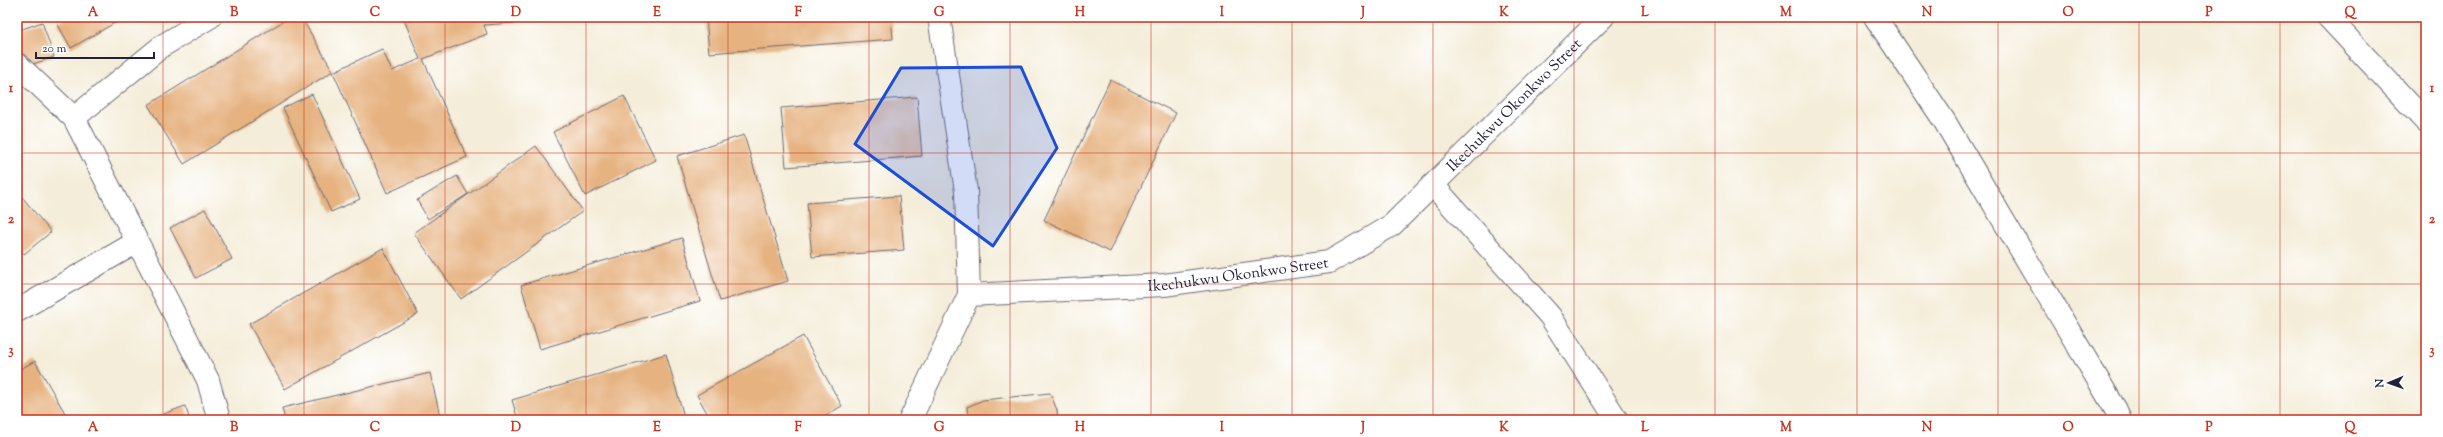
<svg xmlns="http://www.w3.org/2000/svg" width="2443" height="437" font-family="'Sorts Mill Goudy',serif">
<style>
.building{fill:#e6b280}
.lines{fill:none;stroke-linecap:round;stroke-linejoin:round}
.street-casing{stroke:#6c6972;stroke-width:24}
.street{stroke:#fff;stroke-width:22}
.marked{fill:#1d4ed8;fill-opacity:0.2;stroke:#1d4ed8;stroke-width:3;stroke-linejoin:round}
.grid{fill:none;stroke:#c8321e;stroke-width:1;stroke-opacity:0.55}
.labels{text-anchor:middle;stroke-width:3;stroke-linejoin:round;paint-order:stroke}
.street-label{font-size:15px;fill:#22223b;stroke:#fff}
.neatline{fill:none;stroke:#c8321e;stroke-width:1.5}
.grid-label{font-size:13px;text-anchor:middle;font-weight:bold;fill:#c8321e}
</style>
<rect width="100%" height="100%" fill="#fff"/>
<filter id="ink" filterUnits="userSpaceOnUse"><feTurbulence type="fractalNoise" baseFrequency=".025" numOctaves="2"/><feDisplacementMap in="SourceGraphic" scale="8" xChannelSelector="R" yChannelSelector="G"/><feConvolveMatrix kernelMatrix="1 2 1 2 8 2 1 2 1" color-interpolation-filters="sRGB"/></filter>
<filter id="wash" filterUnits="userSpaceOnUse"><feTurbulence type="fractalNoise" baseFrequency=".012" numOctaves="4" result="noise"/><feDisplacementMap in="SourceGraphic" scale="16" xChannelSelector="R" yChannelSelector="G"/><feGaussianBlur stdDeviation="0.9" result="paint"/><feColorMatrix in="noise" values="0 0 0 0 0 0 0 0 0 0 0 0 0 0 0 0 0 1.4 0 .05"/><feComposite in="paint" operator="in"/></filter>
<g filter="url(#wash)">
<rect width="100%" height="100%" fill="#f4edd9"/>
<g id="blocks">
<!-- building -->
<g class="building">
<path d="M68 17H125L71 48 57 23Z"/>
<path d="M290 17H301L333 71 184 164 148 105Z"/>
<path d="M403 17H480L482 21 481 17H542L543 21 484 25 487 34 423 59 467 157 387 193 333 72 382 49 392 71 420 59Z"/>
<path d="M706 17H891L893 39 709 53Z"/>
<path d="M42 22 54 57 27 66 17 39V31Z"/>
<path d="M1110 80 1176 113 1110 252 1044 220Z"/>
<path d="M312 94 360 199 331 212 283 108Z"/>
<path d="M624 96 656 160 585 196 553 132Z"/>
<path d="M917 97 922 156 786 167 781 108Z"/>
<path d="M744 135 788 281 720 301 677 156Z"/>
<path d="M536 146 583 211 461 299 414 233Z"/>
<path d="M457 176 468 194 428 219 417 200Z"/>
<path d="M18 192 51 232 24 254 17 246Z"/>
<path d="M899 196 904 250 812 257 807 203Z"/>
<path d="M205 209 232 259 196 278 170 228Z"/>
<path d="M682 238 700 301 540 349 521 285Z"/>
<path d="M383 248 418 314 285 389 249 324Z"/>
<path d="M803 336 842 406 818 420H711L697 395Z"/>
<path d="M666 354 685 420H518L512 400Z"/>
<path d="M35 361 69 420H20L17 414V371Z"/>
<path d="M430 373 441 420H285L282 408Z"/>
<path d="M1050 393 1057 410 1058 420H968L967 407 983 400Z"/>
<path d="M185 406 190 420H148Z"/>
</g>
</g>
</g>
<g filter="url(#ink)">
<use href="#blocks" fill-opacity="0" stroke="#6c6972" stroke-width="1"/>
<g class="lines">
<defs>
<g id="street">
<path d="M1875 17 1945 122 2116 410 2120 420"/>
<path d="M2328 17 2426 122"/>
<path d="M17 64 74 118 208 380 219 420"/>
<path d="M74 118 162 46 210 17"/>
<path d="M1433 185 1550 316 1617 420"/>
<path id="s1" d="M969 295 1164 285 1329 262 1392 225 1603 17"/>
<path d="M17 311 137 242"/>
<path d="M910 420 969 295 966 191 939 17"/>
</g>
</defs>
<!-- street casing -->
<use href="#street" class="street-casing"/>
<!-- street -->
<use href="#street" class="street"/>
</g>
</g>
<!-- marked area -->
<path class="marked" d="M1021 67 1057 148 993 246 855 144 901 68Z"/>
<!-- grid -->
<path class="grid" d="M163 17V420M304 17V420M445 17V420M586 17V420M728 17V420M869 17V420M1010 17V420M1151 17V420M1292 17V420M1433 17V420M1574 17V420M1715 17V420M1857 17V420M1998 17V420M2139 17V420M2280 17V420M17 153H2426M17 284H2426"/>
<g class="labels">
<!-- street labels -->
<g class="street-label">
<text dy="5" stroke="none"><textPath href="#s1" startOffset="606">Ikechukwu Okonkwo Street</textPath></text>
<text dy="5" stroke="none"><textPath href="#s1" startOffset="270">Ikechukwu Okonkwo Street</textPath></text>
</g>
</g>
<!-- margin -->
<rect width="2443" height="437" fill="none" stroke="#fff" stroke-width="44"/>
<!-- north arrow -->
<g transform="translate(2389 383) rotate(268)" stroke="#ffffff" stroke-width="3" paint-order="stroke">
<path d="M0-3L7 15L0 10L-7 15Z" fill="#22223b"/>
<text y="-6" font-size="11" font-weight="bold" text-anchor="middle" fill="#22223b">N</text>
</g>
<!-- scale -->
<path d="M36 52v6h118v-6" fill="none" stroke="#22223b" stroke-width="2"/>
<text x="42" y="52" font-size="12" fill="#22223b" stroke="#ffffff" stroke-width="3" paint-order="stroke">20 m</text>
<rect x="22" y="22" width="2399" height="393" class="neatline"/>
<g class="grid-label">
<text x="93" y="16">A</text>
<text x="234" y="16">B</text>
<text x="375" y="16">C</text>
<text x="516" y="16">D</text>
<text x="657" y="16">E</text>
<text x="798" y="16">F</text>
<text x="939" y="16">G</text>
<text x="1080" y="16">H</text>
<text x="1222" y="16">I</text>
<text x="1363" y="16">J</text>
<text x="1504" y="16">K</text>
<text x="1645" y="16">L</text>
<text x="1786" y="16">M</text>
<text x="1927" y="16">N</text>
<text x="2068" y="16">O</text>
<text x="2209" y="16">P</text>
<text x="2350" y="16">Q</text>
<text x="11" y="92">1</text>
<text x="2432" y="92">1</text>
<text x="11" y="223">2</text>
<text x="2432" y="223">2</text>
<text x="11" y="354">3</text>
<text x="2432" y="354">3</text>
<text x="93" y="431">A</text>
<text x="234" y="431">B</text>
<text x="375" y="431">C</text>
<text x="516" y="431">D</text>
<text x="657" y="431">E</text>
<text x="798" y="431">F</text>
<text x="939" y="431">G</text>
<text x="1080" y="431">H</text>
<text x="1222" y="431">I</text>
<text x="1363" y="431">J</text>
<text x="1504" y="431">K</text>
<text x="1645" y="431">L</text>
<text x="1786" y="431">M</text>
<text x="1927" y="431">N</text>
<text x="2068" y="431">O</text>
<text x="2209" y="431">P</text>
<text x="2350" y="431">Q</text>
</g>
</svg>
